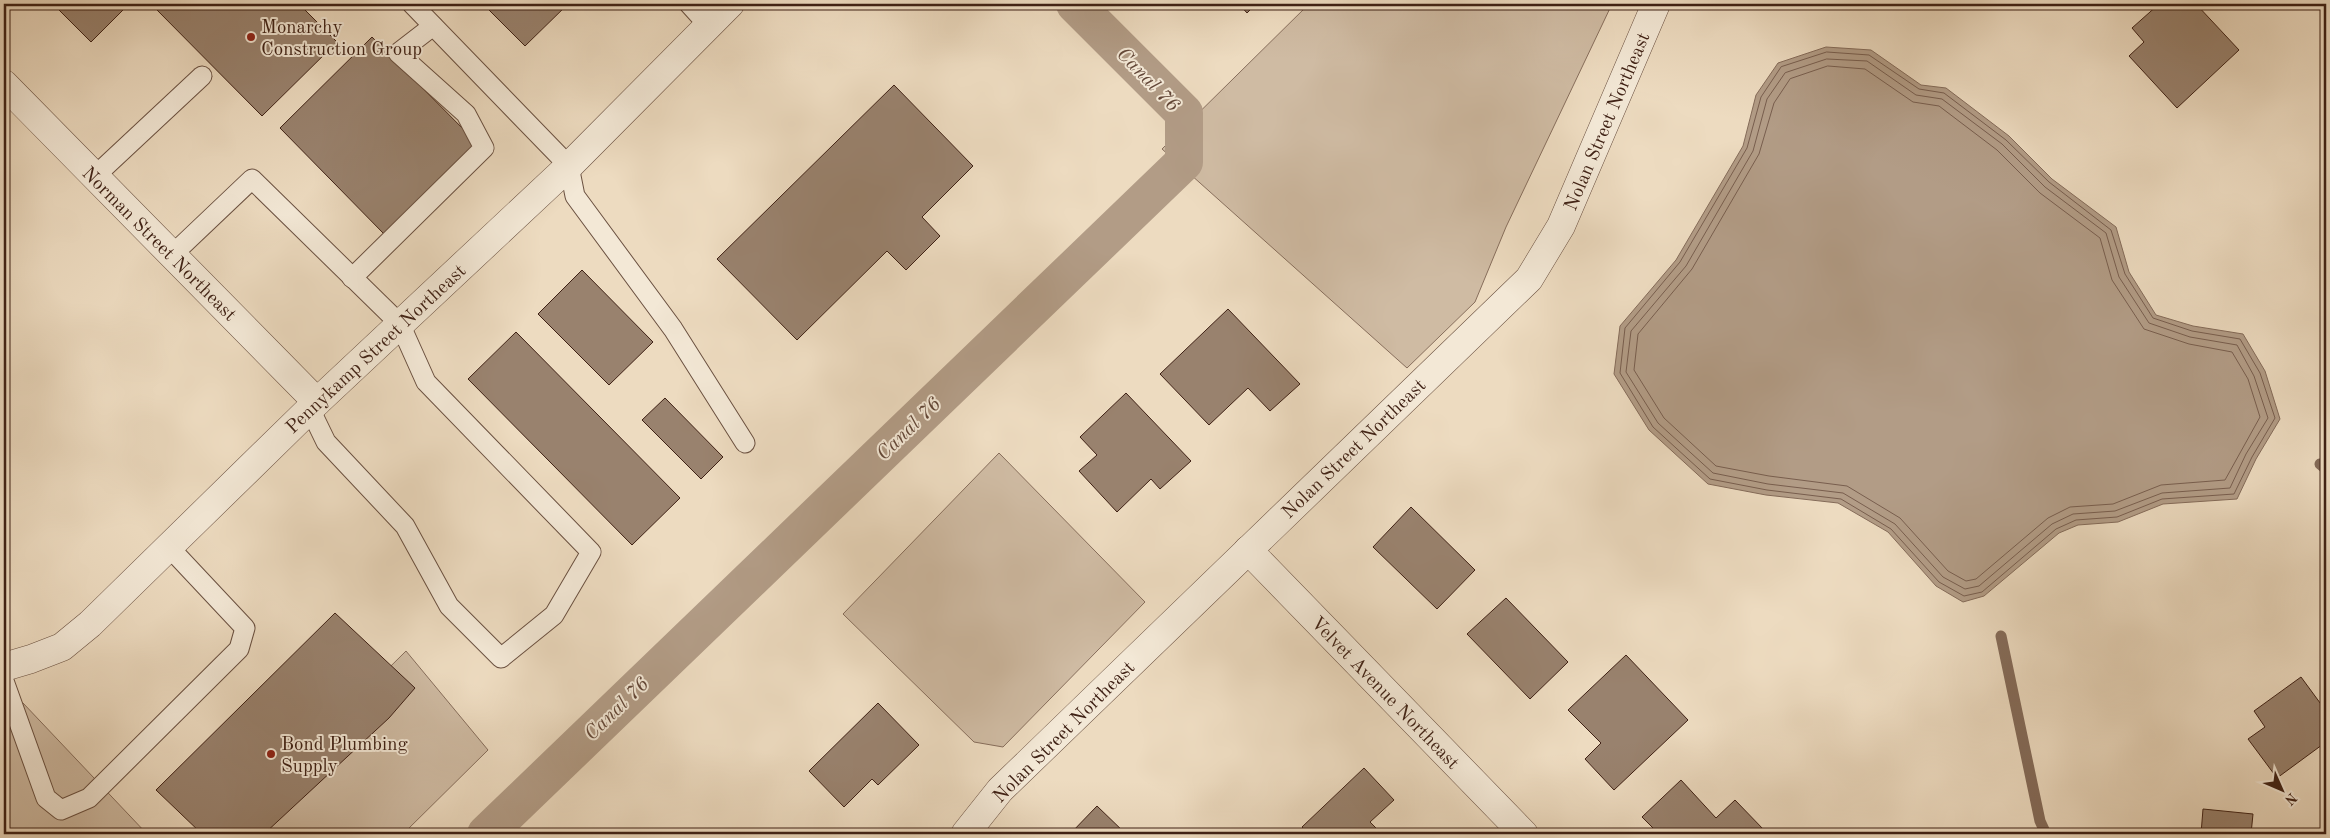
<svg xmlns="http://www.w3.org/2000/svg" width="2330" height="838" font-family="'Old Standard TT',serif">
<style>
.green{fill:#cfbba3;stroke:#876e5c}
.water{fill:#b29c86;stroke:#846b59}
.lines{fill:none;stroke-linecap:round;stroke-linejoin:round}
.shore{stroke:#785e4e;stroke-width:1}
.stream{stroke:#846b59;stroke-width:11}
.canal{stroke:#b29c86;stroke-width:38}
.building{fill:#99826e;stroke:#3f2115}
.lane-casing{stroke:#6a5040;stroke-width:21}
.street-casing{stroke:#6a5040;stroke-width:29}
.lane{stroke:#f3e8d6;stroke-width:19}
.street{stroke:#f3e8d6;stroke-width:28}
.poi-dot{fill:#8f2418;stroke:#f3e8d6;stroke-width:2}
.labels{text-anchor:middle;stroke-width:4;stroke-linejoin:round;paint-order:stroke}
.poi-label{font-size:19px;fill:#3f2115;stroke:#f3e8d6;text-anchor:start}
.street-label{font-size:19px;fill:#3f2115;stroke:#f3e8d6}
.water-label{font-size:20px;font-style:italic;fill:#624637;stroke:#f3e8d6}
</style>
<rect width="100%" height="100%" fill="#eddbc0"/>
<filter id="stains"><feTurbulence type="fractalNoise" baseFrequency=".004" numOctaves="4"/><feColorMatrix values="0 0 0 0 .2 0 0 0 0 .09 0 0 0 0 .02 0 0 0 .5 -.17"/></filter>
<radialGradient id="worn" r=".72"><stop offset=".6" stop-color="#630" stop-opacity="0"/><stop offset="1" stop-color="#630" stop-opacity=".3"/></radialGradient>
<!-- green -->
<g class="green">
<path d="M1309 4H1612L1506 227 1475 302 1407 368 1162 149Z"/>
<path d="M999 453 1145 602 1003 747 974 742 843 614Z"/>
<path d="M406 651 488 750 403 834H221Z"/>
<path d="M4 703H23L147 834H4Z"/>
</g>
<!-- water -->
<path class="water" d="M1826 47 1871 50 1921 85 1946 88 2009 136 2052 179 2116 227 2129 272 2156 315 2193 326 2243 334 2265 371 2280 419 2256 459 2237 499 2163 504 2118 522 2078 525 2059 533 1984 596 1963 602 1936 586 1888 532 1838 503 1766 495 1708 484 1649 430 1614 374 1620 326 1676 260 1743 146 1756 95 1778 63Z"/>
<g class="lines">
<!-- shore -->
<g class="shore">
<path d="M1827 52 1869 55 1919 89 1944 93 2006 140 2049 182 2111 230 2125 274 2153 318 2192 331 2240 339 2260 373 2275 418 2252 457 2234 494 2162 499 2117 517 2076 520 2056 529 1982 592 1964 596 1939 582 1891 529 1841 499 1767 490 1710 479 1653 427 1620 373 1625 328 1680 262 1747 148 1761 97 1781 67Z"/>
<path d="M1827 59 1867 61 1916 95 1942 99 2002 144 2045 187 2106 233 2119 277 2149 323 2190 337 2237 345 2254 376 2268 418 2246 454 2230 488 2162 493 2115 511 2073 514 2052 524 1979 586 1965 589 1943 577 1895 524 1843 493 1768 484 1713 473 1658 423 1626 372 1631 331 1686 266 1753 151 1767 99 1785 73Z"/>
<path d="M1828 66 1865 69 1913 102 1939 106 1997 150 2040 193 2100 238 2112 280 2144 329 2189 344 2232 352 2248 379 2260 417 2225 480 2161 485 2113 504 2070 507 2048 518 1976 579 1966 581 1948 571 1900 518 1847 486 1769 476 1716 466 1664 418 1634 370 1638 334 1692 269 1759 154 1774 103 1790 79Z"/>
</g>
<!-- stream -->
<g class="stream">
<path d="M2320 464 2326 469"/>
<path d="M2001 636 2040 821 2046 834"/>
</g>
<!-- canal -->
<path class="canal" d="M486 834 1184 162V113L1075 4"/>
</g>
<!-- building -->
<g class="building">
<path d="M53 4H129L91 42Z"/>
<path d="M161 4H299L337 42 262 116 156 9Z"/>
<path d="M483 4H568L525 46Z"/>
<path d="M1239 4H1256L1247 13Z"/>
<path d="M2159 4H2196L2239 50 2177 108 2129 56 2144 42 2132 28Z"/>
<path d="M372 37 477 143 384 234 280 128Z"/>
<path d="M894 85 973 166 922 217 940 236 906 270 887 251 797 340 717 259Z"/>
<path d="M582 270 653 342 609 385 538 314Z"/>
<path d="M1228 309 1300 384 1270 411 1248 388 1209 425 1160 374Z"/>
<path d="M516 332 680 498 632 545 468 379Z"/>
<path d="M1126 393 1191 461 1160 489 1151 479 1117 512 1079 471 1097 455 1080 437Z"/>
<path d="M665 398 723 457 701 479 642 420Z"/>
<path d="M1411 507 1475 570 1437 609 1373 547Z"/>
<path d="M1506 598 1568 662 1530 699 1467 634Z"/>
<path d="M335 613 415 688 389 718 264 834H202L156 790Z"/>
<path d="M1626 655 1688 720 1614 790 1585 759 1601 743 1568 710Z"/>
<path d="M2301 677 2326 711V742L2277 778 2248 739 2265 727 2254 711Z"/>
<path d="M878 703 919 745 878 785 872 779 844 807 809 771Z"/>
<path d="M1364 768 1394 800 1370 822 1382 834H1309L1302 827Z"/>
<path d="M1681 780 1716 818 1735 800 1764 830 1759 834H1659L1642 817Z"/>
<path d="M1097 806 1126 834H1070Z"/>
<path d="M2203 809 2253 814 2251 834H2201Z"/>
</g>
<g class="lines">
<defs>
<g id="lane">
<path d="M412 4 569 166 575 196 673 329 745 443"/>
<path d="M689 4 708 25"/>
<path d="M95 176 202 76"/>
<path d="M172 255 252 179 400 324 426 382 591 552 554 615 501 658 449 606 405 526 326 442 310 409"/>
<path d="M352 278 484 148 466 114 398 53 433 26"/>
<path d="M4 681 46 798 61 810 89 798 239 649 245 628 169 547"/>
</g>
<g id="street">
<path d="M4 84 317 402"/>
<path d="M1248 550 1524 834"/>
<path d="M4 667 31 659 62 647 90 624 317 402 569 166 730 4"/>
<path d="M965 834 1000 790 1529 279 1561 226 1656 4"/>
</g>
</defs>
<!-- lane casing -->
<use href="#lane" class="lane-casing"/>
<!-- street casing -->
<use href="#street" class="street-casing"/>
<!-- lane -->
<use href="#lane" class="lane"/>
<!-- street -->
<use href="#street" class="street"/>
</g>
<!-- markers -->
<g class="poi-dot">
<circle cx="251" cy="37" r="5"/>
<circle cx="271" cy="754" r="5"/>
</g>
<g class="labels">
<!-- poi labels -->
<g class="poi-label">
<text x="261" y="33">Monarchy<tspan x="261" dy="22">Construction Group</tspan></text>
<text x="281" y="750">Bond Plumbing<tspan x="281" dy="22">Supply</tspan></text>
</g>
<!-- street labels -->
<g class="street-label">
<text transform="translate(1606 121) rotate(-67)" y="7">Nolan Street Northeast</text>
<text transform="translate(160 243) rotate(45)" y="7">Norman Street Northeast</text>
<text transform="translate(375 348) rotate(-43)" y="7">Pennykamp Street Northeast</text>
<text transform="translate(1353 448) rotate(-44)" y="7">Nolan Street Northeast</text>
<text transform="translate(1386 692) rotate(46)" y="7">Velvet Avenue Northeast</text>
<text transform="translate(1063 731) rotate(-45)" y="7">Nolan Street Northeast</text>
</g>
<!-- water labels -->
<g class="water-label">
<text transform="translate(1149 79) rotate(46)" y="7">Canal 76</text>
<text transform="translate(908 428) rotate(-44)" y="7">Canal 76</text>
<text transform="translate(616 708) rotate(-44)" y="7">Canal 76</text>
</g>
</g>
<!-- margin -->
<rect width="2330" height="838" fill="none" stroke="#eddbc0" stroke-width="20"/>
<rect x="5" y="5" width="2320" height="828" fill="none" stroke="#3f2115" stroke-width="2.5"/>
<rect x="10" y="10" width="2310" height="818" fill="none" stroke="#3f2115"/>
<!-- north arrow -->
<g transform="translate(2282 790) rotate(135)" stroke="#f3e8d6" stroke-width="4" paint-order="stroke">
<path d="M0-4L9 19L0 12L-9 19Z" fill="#3f2115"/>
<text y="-8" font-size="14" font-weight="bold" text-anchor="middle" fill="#3f2115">N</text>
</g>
<rect width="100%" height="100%" filter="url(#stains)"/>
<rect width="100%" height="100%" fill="url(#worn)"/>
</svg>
